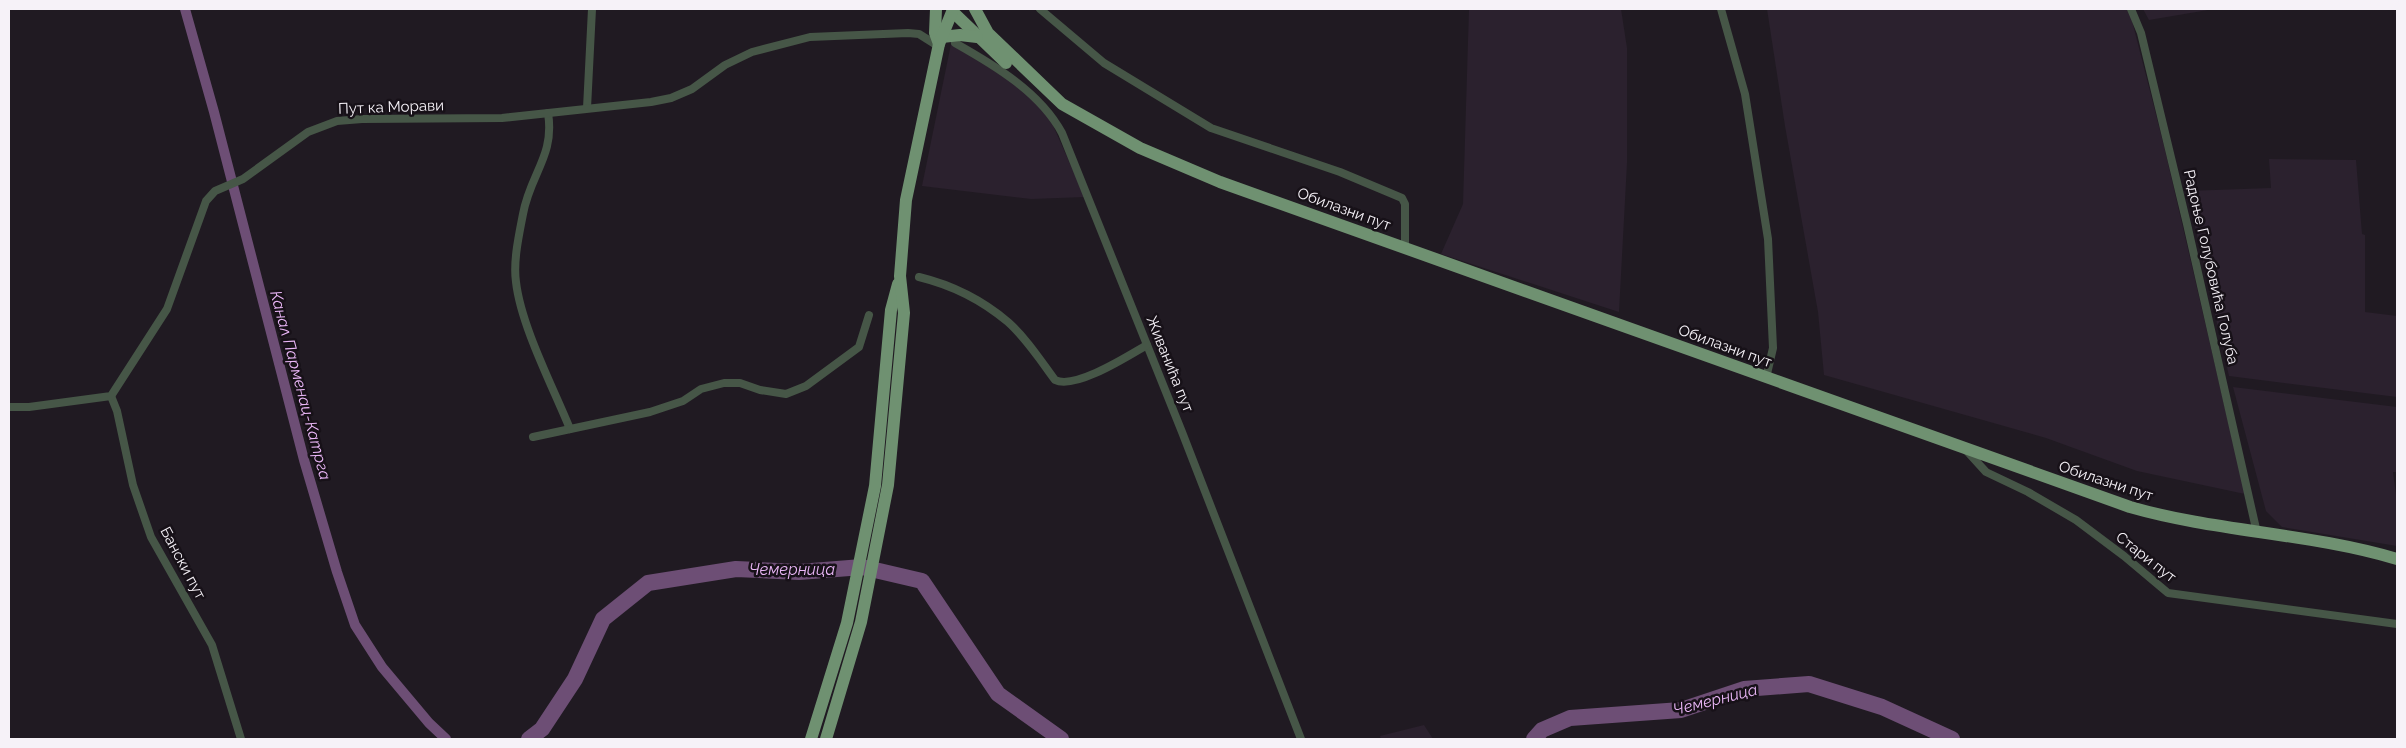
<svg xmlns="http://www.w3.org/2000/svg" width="2406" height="748" font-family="Raleway,sans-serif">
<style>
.built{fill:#2b212e}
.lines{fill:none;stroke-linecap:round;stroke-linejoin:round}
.canal{stroke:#6d4e75;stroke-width:10}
.river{stroke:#6d4e75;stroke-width:16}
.street{stroke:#465647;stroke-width:8}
.primary{stroke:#6f9171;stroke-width:12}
.labels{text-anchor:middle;stroke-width:5;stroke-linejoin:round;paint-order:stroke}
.street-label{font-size:15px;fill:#f6f2f8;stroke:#171118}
.water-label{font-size:16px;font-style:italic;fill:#eab7f7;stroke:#171118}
</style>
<rect width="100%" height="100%" fill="#201a22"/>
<!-- built -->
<g class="built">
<path d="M1469 9H1621L1627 48V163L1619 312 1441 254 1463 204Z"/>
<path d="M1767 9H2129L2164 146 2245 494 2137 471 2046 438 1824 375 1818 312 1785 126Z"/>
<path d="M2143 9H2214L2149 20Z"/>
<path d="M951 44 1012 82 1046 110 1085 197 1031 199 922 186Z"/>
<path d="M2269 159 2356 160 2362 234 2365 235V312L2397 316V397L2229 376 2187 191 2271 188Z"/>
<path d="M2233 387 2397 407V472H2393L2397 502V546L2282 527 2266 511Z"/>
<path d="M1424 725 1433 739H1381L1380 736Z"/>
</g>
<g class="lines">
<!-- canal -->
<path class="canal" d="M185 9 214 112 304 460 337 572 355 625 382 667 429 723 446 739"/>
<!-- river -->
<g class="river">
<path d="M529 739 542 729 575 679 603 619 648 583 736 569 799 572 862 567 922 581 998 694 1061 739"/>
<path d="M1534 739 1542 730 1570 718 1681 710 1744 689 1809 684 1882 707 1952 739"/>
</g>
<!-- street -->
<g class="street">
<path d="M1040 9 1104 63 1211 128 1340 172 1402 198 1405 204V248"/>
<path d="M1721 9 1745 94 1768 239 1773 348 1766 378"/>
<path d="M2131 9 2141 33 2187 224 2257 533"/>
<path d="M955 43C994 65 1040 92 1062 133L1182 432 1301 739"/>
<path d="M587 108 592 9"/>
<path d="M548 113C555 156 530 174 523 214 519 235 513 261 516 282 521 326 553 387 570 429"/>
<path d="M919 277C952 285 982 300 1008 322 1026 338 1041 361 1055 380 1075 390 1128 356 1147 345"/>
<path d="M111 396 117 411 133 485 151 537 212 645 241 739"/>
<path d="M9 407H29L111 396 167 309 206 201 215 191 243 179 308 132 337 121 362 119 502 118 651 102 671 98 692 89 725 65 752 52 810 37 908 33 919 34 938 46"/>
<path d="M533 437 650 412 683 401 701 389 724 383H740L760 390 786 394 806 386 859 347 869 315"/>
<path d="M1966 450 1986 472 2028 492 2076 520 2124 556 2168 593 2397 624"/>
</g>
<!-- primary -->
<g class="primary">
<path d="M936 9 935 33 939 44"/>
<path d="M975 9 988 33 1062 104 1140 148 1220 182 2130 507C2217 532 2310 533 2397 559"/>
<path d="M953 12 1006 63"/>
<path d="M942 37 960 35 977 37"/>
<path d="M811 739 847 623 875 486 891 310 898 284"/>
<path d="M826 739 861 622 888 485 904 313 900 276 906 200 939 44 952 12"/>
</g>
</g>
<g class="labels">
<!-- street labels -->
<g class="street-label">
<text transform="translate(391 107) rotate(-2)" y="5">Пут ка Морави</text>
<text transform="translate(1344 209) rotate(20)" y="5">Обилазни пут</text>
<text transform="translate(2211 267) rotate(77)" y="5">Радоње Голубовића Голуба</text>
<text transform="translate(1725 346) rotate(20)" y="5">Обилазни пут</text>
<text transform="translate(1170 364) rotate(68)" y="5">Живанића пут</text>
<text transform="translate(2106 481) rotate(18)" y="5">Обилазни пут</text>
<text transform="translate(2146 557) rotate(38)" y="5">Стари пут</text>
<text transform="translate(183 563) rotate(62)" y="5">Бански пут</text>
</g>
<!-- water labels -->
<g class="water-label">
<text transform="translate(301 385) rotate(75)" y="6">Канал Парменац-Катрга</text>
<text x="792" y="575">Чемерница</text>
<text transform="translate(1715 699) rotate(-14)" y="6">Чемерница</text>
</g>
</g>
<!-- border -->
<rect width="2406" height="748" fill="none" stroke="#f6f2f8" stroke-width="20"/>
</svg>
